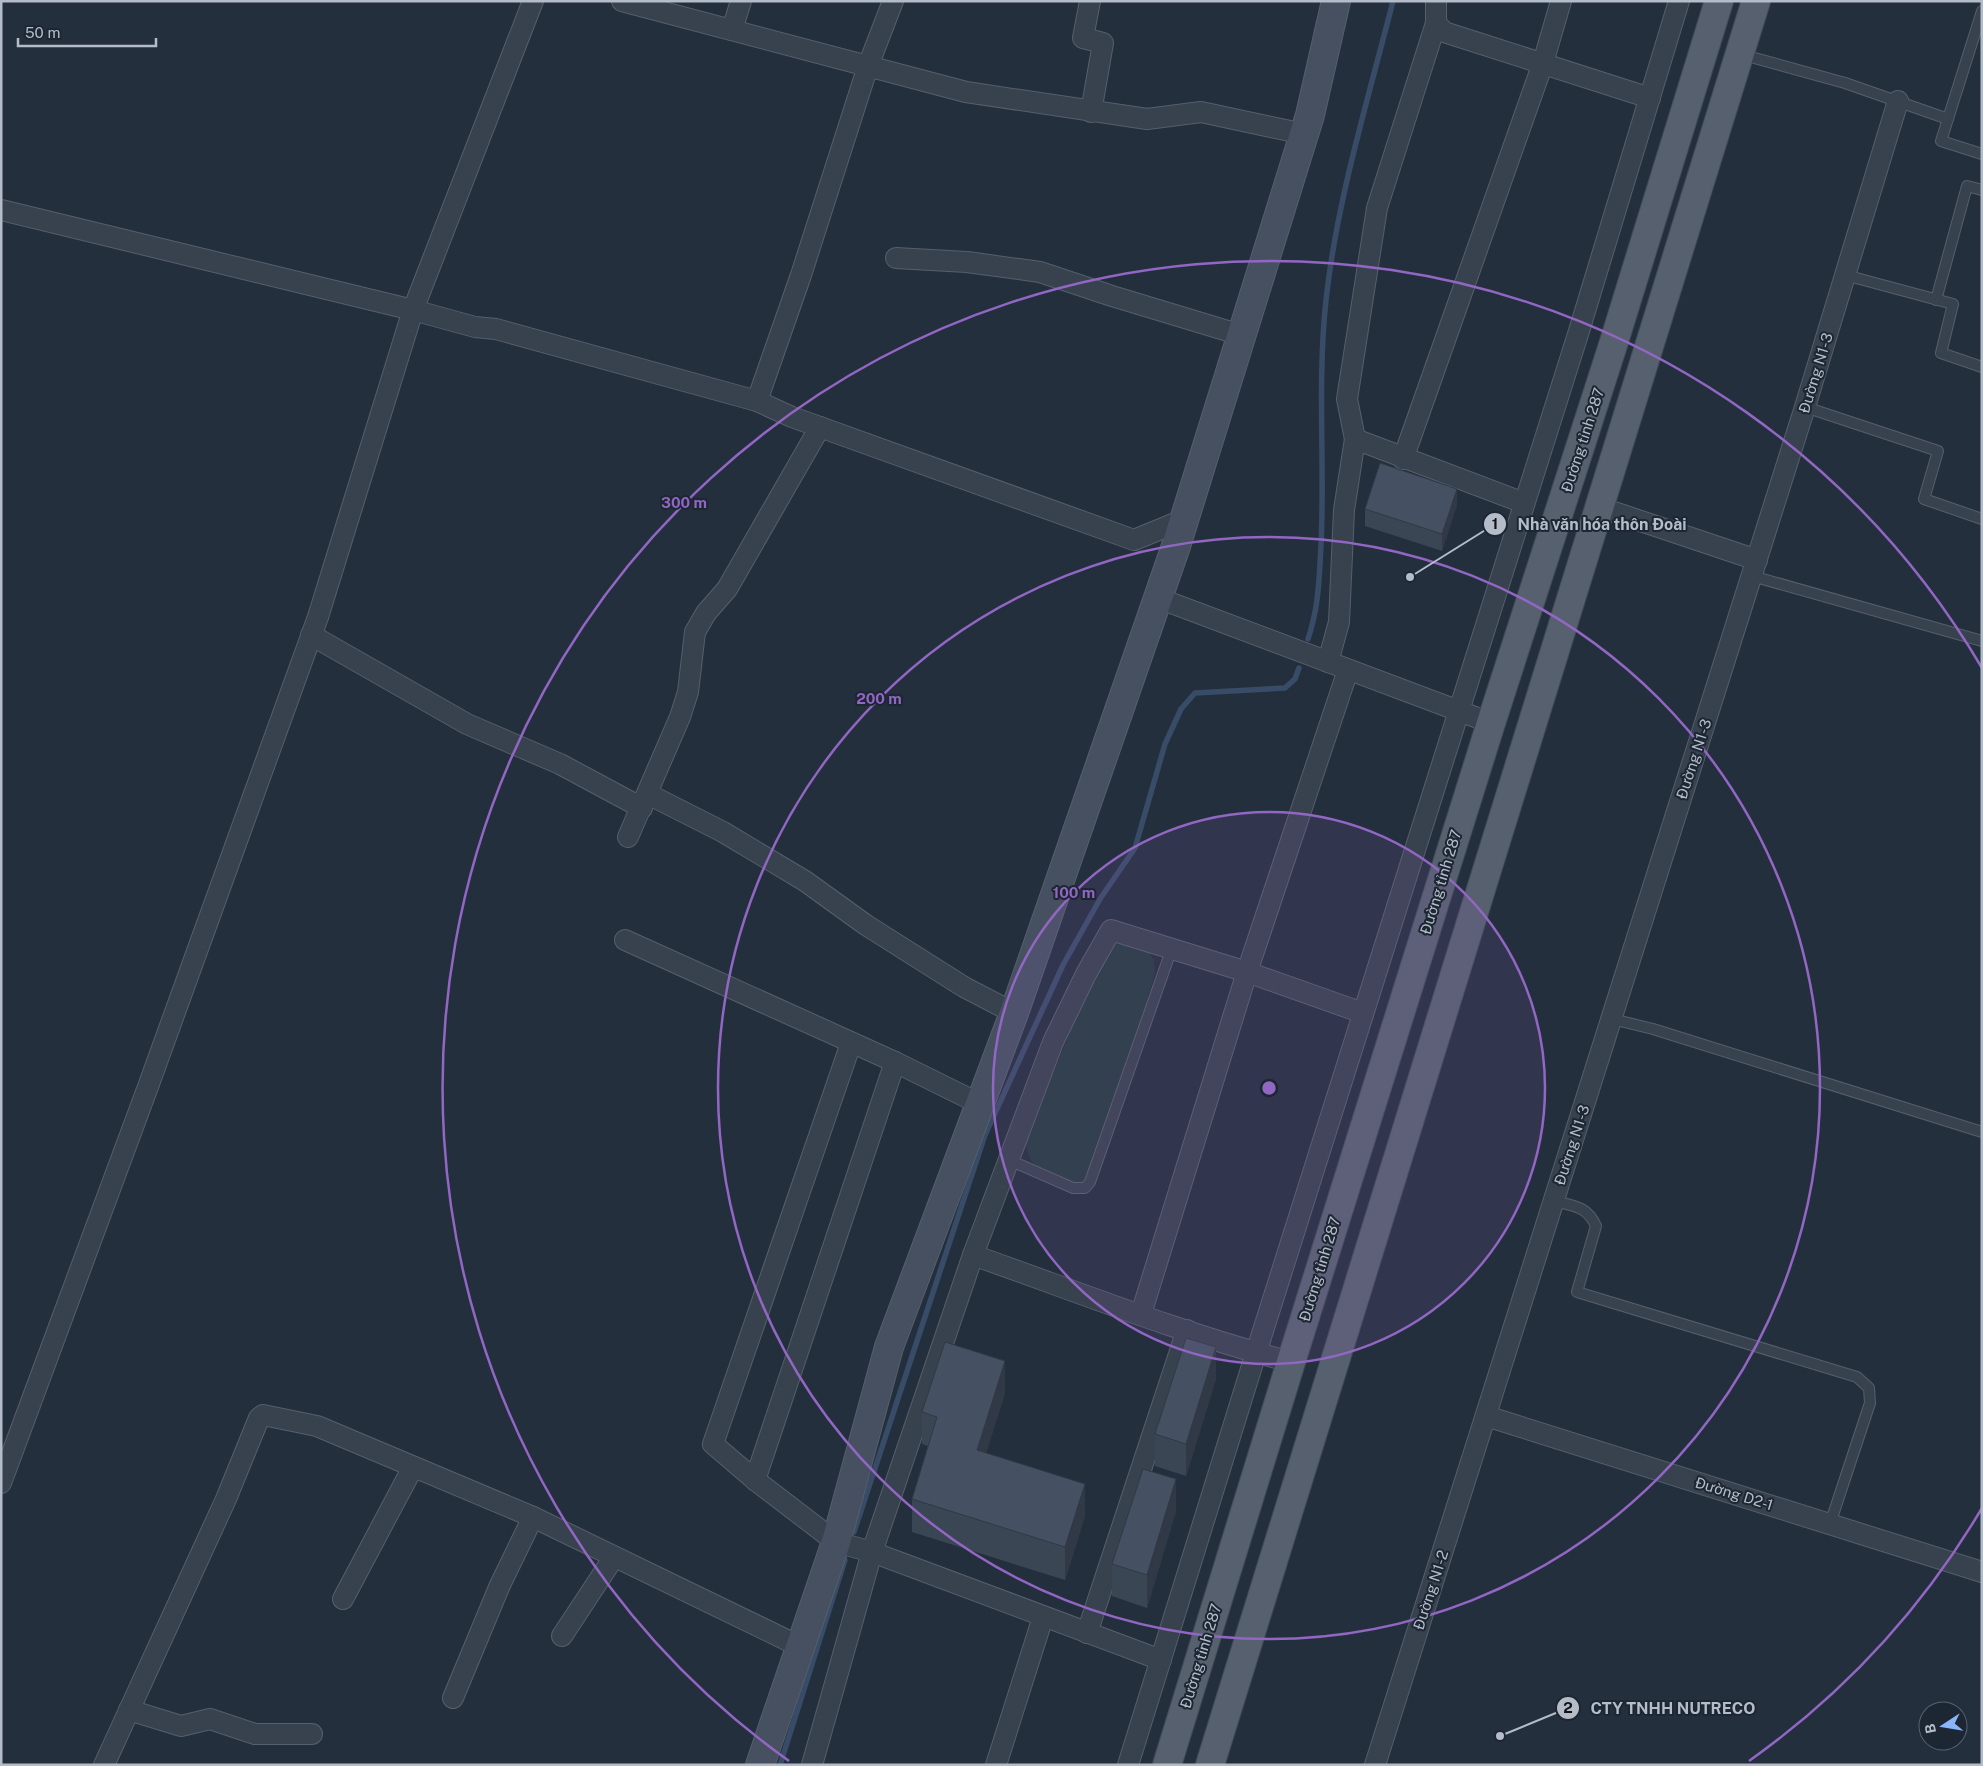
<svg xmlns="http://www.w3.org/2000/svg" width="1983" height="1766" font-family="'Public Sans',sans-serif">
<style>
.green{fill:#263c3f}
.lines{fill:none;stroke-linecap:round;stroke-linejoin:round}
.stream{stroke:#394c67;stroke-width:5.5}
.lane-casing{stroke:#565f6c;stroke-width:12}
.street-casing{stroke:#565f6c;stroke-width:22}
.secondary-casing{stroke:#565f6c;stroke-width:30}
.primary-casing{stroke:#414a57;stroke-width:30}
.lane{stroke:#38414e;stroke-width:10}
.street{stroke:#38414e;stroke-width:20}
.secondary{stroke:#465061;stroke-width:28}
.primary{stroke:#56606e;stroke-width:28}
.wall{fill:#3b4654}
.shaded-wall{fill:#303945}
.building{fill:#455162;stroke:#303945}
.ring{fill:none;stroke:#9266c3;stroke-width:2.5}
.labels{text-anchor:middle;stroke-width:4;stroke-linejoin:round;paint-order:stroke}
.street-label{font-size:15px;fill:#b4bcc9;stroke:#1d2633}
.centre{fill:#9266c3;stroke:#1d2633;stroke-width:2.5}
.ring-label{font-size:15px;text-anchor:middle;font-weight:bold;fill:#9266c3;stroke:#1d2633;stroke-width:4;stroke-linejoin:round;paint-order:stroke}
.leader{fill:none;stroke:#b4bcc9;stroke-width:2}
.callout-dot{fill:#b4bcc9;stroke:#1d2633;stroke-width:2}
.mark-label{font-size:15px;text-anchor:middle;font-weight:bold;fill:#111}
.callout-label{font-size:16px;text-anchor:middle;font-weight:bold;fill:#b4bcc9;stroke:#1d2633;stroke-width:4;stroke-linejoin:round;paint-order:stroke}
</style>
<rect width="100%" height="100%" fill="#242f3e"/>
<!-- green -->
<path class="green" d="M1122 943 1150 953 1154 961 1155 974 1094 1174 1080 1187C1052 1177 1026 1174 1026 1138L1077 1015 1112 945Z"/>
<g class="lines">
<!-- stream -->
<g class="stream">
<path d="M1308 639C1319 606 1319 579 1321 546 1325 464 1317 382 1326 300 1337 199 1368 100 1393 1"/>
<path d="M854 1532 985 1135 1063 965 1100 899 1135 848 1165 744 1181 709 1195 693 1285 688 1295 679 1299 668"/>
<path d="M780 1765 845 1560"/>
</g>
<defs>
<g id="lane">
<path d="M1982 11 1941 141 1982 154"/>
<path d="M1740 54 1845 83 1948 119"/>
<path d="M1845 275 1953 304 1941 353 1982 367"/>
<path d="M1936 300 1967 186 1982 190"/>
<path d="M1805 407 1938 451 1924 499 1982 519"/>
<path d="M1752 576 1982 641"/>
<path d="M1612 1019 1653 1029 1982 1132"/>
<path d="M1009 1160 1073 1188H1085L1090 1182 1172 948"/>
<path d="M1554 1201C1574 1206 1587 1206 1596 1226L1577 1292 1857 1377 1869 1388 1870 1403 1830 1524"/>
</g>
<g id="street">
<path d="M622 1 966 92 1147 119 1201 112 1304 134"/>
<path d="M1090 1 1083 38 1103 43 1091 112"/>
<path d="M1436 1V23L1444 32 1650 98"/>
<path d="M1436 23 1377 208 1347 399 1355 439 1524 503"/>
<path d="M732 30 741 1"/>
<path d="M1 210 413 310 475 327 496 329 757 401 792 417 1134 540 1173 524 1183 525"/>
<path d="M896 258 967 262 1040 272 1112 296 1241 335"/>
<path d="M757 401 801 275 868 66 893 1"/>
<path d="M1403 459 1543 63 1561 1"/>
<path d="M1599 507 1757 560"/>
<path d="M1158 598 1491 723"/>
<path d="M311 635 467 724 560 764 642 808"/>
<path d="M1328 662 1339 622 1344 510 1355 439"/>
<path d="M648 794 723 832 805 881 866 925 964 987 1014 1013"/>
<path d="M628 837 680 717 688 692 695 632 706 613 727 589 820 427"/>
<path d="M625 940 895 1062 980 1104"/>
<path d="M851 1043 713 1444 755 1480 836 1542 872 1552 1161 1660"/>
<path d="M973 1255 1053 1042 1086 974 1111 930 1247 972 1363 1013"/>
<path d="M1141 1314 1247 972 1348 670"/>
<path d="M1486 1416 1982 1572"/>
<path d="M755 1480 895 1062"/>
<path d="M1 1483 149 1084 318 617 413 310 533 1"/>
<path d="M343 1599 413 1467"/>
<path d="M1087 1633 1187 1330"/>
<path d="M562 1636 614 1557"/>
<path d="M453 1698 500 1585 533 1517"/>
<path d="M129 1710 181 1726 210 1719 255 1734H312"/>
<path d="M104 1765 226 1499 259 1418 263 1415 317 1426 533 1517 801 1647"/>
<path d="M812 1765 872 1552 973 1255C1078 1292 1183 1334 1291 1362"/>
<path d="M996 1765 1043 1617"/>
<path d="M1128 1765 1256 1353 1579 331 1679 1"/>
<path d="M1375 1765 1805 407 1898 101"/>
</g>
<path id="secondary" d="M760 1765 836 1542 889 1347 1014 1013 1176 546 1310 115 1336 1"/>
<g id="primary">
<path d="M1167 1765 1291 1362 1491 723 1613 345 1719 1"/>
<path d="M1210 1765 1756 1"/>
</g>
</defs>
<!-- lane casing -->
<use href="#lane" class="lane-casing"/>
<!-- street casing -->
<use href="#street" class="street-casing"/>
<!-- secondary casing -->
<use href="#secondary" class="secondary-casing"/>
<!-- primary casing -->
<use href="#primary" class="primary-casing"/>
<!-- lane -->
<use href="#lane" class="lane"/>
<!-- street -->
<use href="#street" class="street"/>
<!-- secondary -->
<use href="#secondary" class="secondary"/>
<!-- primary -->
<use href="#primary" class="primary"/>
</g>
<!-- wall -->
<g class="wall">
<path d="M1457 505 1442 551 1365 526V509Z"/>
<path d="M1216 1379 1186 1476 1155 1466V1434Z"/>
<path d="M1005 1393 986 1453 1085 1516 1065 1580 912 1532V1499L928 1446 922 1444V1412Z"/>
<path d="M1176 1511 1147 1608 1112 1596V1564Z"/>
</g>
<!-- shaded-wall -->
<g class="shaded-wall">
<path d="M1457 489V505L1442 551V534Z"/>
<path d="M1216 1347V1379L1186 1476V1444Z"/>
<path d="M1005 1361V1393L977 1482V1450Z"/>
<path d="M1176 1479V1511L1147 1608V1575Z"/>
<path d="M1085 1484V1516L1065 1580V1547Z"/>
</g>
<!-- building -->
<g class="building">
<path d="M1380 463 1457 489 1442 534 1365 509Z"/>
<path d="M1186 1338 1216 1347 1186 1444 1155 1434Z"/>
<path d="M945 1342 1005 1361 977 1450 1085 1484 1065 1547 912 1499 937 1417 922 1412Z"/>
<path d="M1143 1469 1176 1479 1147 1575 1112 1564Z"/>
</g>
<!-- distance rings -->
<circle cx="1269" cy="1088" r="276" fill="#9266c3" fill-opacity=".12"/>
<g class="ring">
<circle cx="1269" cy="1088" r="276"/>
<circle cx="1269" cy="1088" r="551"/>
<path d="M1982 1508A827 827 0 0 1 1749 1761M789 1761A827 827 0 1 1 1982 668"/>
</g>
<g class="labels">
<!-- street labels -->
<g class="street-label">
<text transform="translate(1816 373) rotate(-73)" y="5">Đường N1-3</text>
<text transform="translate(1583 440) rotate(-72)" y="5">Đường tỉnh 287</text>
<text transform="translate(1694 759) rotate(-72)" y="5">Đường N1-3</text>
<text transform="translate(1441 882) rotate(-73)" y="5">Đường tỉnh 287</text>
<text transform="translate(1572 1145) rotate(-72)" y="5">Đường N1-3</text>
<text transform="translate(1320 1269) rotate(-73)" y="5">Đường tỉnh 287</text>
<text transform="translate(1734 1494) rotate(17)" y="5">Đường D2-1</text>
<text transform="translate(1431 1590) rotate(-72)" y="5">Đường N1-2</text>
<text transform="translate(1201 1656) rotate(-73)" y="5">Đường tỉnh 287</text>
</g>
</g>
<circle cx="1269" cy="1088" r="8" class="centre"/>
<g class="ring-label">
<text x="684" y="508">300 m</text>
<text x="879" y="704">200 m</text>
<text x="1074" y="898">100 m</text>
</g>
<!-- callouts -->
<path class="leader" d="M1410 577L1495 524M1500 1736L1568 1708"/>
<g class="callout-dot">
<circle cx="1410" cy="577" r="5"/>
<circle cx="1500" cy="1736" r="5"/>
<circle cx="1495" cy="524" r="12"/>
<circle cx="1568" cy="1708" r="12"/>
</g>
<g class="mark-label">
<text x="1495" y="529">1</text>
<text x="1568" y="1713">2</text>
</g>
<g class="callout-label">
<text x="1602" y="530">Nhà văn hóa thôn Đoài</text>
<text x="1673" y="1714">CTY TNHH NUTRECO</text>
</g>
<!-- border -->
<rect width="1983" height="1766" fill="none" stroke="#b4bcc9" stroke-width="5"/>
<!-- north arrow -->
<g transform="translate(1943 1726) rotate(258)"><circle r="24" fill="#1d2633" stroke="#59626f"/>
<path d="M0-4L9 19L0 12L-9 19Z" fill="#8ab4f8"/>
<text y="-8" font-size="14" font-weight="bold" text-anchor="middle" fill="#b4bcc9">B</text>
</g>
<!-- scale -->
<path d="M18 38v8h138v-8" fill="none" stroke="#b4bcc9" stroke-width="2.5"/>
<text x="25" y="38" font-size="15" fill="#b4bcc9" stroke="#1d2633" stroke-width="4" paint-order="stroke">50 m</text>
</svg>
